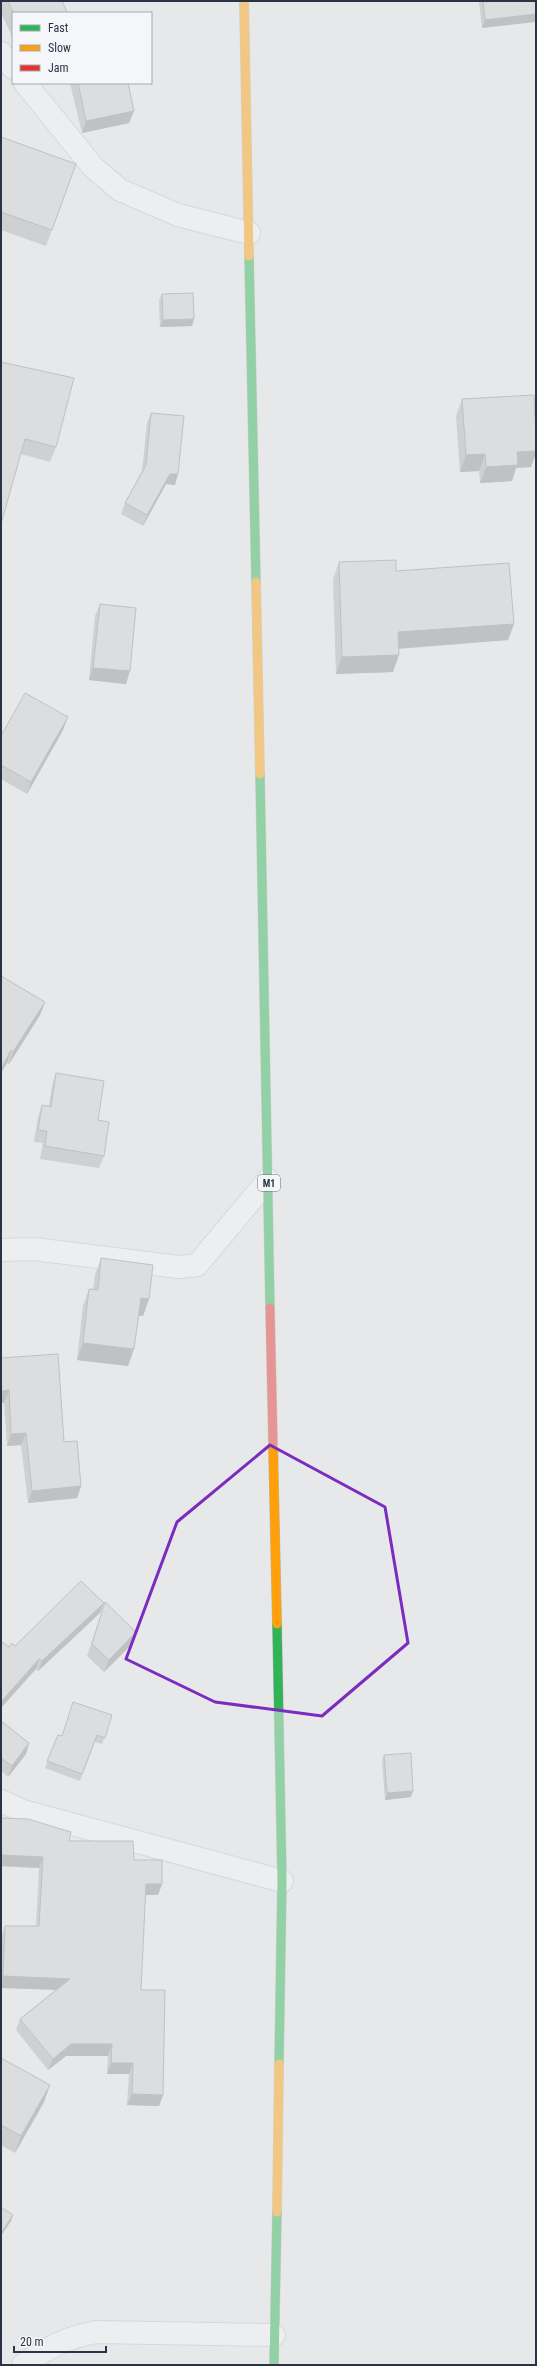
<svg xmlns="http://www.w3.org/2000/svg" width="537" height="2366" font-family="'Roboto Condensed',sans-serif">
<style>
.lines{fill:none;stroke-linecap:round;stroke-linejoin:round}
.street-casing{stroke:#c4c6c8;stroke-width:24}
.fast-casing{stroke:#b8bbbf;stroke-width:10}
.slow-casing{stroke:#b8bbbf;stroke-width:10}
.jam-casing{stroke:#b8bbbf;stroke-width:10}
.street{stroke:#f5f6f7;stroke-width:22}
.fast{stroke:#30b455;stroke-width:9}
.slow{stroke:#ff9f0a;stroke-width:9}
.jam{stroke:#e5322d;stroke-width:9}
.wall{fill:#b1b3b5}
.shaded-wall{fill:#909294}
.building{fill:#ced0d3;stroke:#909294}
.marked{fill:none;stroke:#7b2cbf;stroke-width:3;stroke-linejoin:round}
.labels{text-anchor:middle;stroke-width:3.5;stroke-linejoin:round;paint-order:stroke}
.shield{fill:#f4f6f9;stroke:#676e7b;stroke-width:1}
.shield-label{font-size:10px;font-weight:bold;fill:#2b3445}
</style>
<rect width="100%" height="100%" fill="#e6e8ea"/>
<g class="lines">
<defs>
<g id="street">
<path d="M1 53 13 68"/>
<path d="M25 83 93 167 120 190 178 215 249 233"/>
<path d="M1 1250 34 1249 179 1267 197 1265 268 1180"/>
<path d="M1 1801 23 1811 282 1881"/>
<path d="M23 2365C49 2347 65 2338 96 2332L274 2335"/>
</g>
<g id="fast">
<path d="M249 256 256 582"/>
<path d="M260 774 270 1308"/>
<path d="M277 1624 282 1881 279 2064"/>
<path d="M274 2365 277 2212"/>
</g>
<g id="slow">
<path d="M244 1 249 256"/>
<path d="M256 582 260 774"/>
<path d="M273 1443 277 1624"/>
<path d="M277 2212 279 2064"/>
</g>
<path id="jam" d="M270 1308 273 1443"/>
</defs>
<!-- street casing -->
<use href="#street" class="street-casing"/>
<!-- fast casing -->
<use href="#fast" class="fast-casing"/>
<!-- slow casing -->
<use href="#slow" class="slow-casing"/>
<!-- jam casing -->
<use href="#jam" class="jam-casing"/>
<!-- street -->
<use href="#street" class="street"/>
<!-- fast -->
<use href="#fast" class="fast"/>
<!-- slow -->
<use href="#slow" class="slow"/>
<!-- jam -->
<use href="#jam" class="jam"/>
</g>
<!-- wall -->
<g class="wall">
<path d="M1 1H62L67 12V13H13V38L1 13Z"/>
<path d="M479 1H536L482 28Z"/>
<path d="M70 83H128L129 123 82 133Z"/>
<path d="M1 137 76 164 46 246 1 230Z"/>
<path d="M162 294 194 319 192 326 160 327 159 300Z"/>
<path d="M1 362 56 447 50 462 21 454Z"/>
<path d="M462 399 536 435V453L531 467 516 468 512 481 480 483 479 471 460 472 456 416Z"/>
<path d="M151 413 175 485 166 484 143 526 121 514 125 503 142 471 147 423Z"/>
<path d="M339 562 396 571 514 624 508 640 398 649 393 672 336 674 333 579Z"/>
<path d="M100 604 126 684 89 680 95 616Z"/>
<path d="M63 730 27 794 1 779V736Z"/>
<path d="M1 976 45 1002 40 1015 9 1064 7 1063 1 1073Z"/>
<path d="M56 1073 98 1120 104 1156 99 1168 40 1159 43 1143 34 1142 38 1117 42 1105 49 1106 52 1086Z"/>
<path d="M101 1258 149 1299 143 1316 138 1315 128 1366 77 1360 83 1306 89 1289 93 1290 95 1275Z"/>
<path d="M1 1358 64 1442 81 1486 77 1498 28 1503 21 1445 7 1446Z"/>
<path d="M105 1602 132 1644 104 1672 87 1656Z"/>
<path d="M100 1613 38 1671 9 1647 15 1646Z"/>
<path d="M112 1715 102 1744 95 1742 80 1781 45 1768 58 1735 61 1736Z"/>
<path d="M1 1721 29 1743 26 1754 8 1777 1 1771Z"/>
<path d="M384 1755 411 1797 385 1800 382 1761Z"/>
<path d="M69 1841 134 1860 162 1884 158 1895H145L141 1990 163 2095 159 2106 127 2105 129 2074H107L108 2056H66L48 2070 16 2030 20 2019 56 1990 1 1988V1937L5 1926H36L39 1868 1 1866Z"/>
<path d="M1 2058 44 2102 15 2153 1 2145Z"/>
</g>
<!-- shaded-wall -->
<g class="shaded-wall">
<path d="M536 14V22L482 28 485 20Z"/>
<path d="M134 111 129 123 82 133 86 121Z"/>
<path d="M194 319 192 326 160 327 163 320Z"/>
<path d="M536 451V453L531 467 516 468 512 481 480 483 486 467 517 452Z"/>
<path d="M485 454 479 471 460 472 466 455Z"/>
<path d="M170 474H178L175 485 166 484 143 526 147 515Z"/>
<path d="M514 624 508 640 392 649 398 632Z"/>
<path d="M399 655 393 672 336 674 342 657Z"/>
<path d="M93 668 130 671 126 684 89 680Z"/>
<path d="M68 717 63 730 27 794 31 782Z"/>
<path d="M45 1002 40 1015 9 1064 13 1052Z"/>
<path d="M11 1050 7 1063 1 1073V1069Z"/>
<path d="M141 1298 149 1299 143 1316 134 1315Z"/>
<path d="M83 1343 134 1349 128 1366 77 1360Z"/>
<path d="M9 1390 4 1403H1V1391Z"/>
<path d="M26 1433 21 1445 7 1446 11 1434Z"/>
<path d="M81 1486 77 1498 28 1503 32 1491Z"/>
<path d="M104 1603 100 1613 38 1671 42 1661Z"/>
<path d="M136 1632 132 1644 104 1672 109 1660Z"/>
<path d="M39 1659 36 1669 1 1708V1702Z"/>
<path d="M29 1743 26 1754 8 1777 12 1766Z"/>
<path d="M413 1791 411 1797 385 1800 387 1793Z"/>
<path d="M1 1855 43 1857 39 1868 1 1866Z"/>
<path d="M146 1884H162L158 1895H142Z"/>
<path d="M3 1976 70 1979 66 1990 1 1988V1982Z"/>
<path d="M71 2044H112L108 2056H66L48 2070 53 2059Z"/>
<path d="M111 2063H133L129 2074H107Z"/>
<path d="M50 2085 44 2102 15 2153 21 2136Z"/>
<path d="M132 2094 163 2095 159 2106 127 2105Z"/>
<path d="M13 2215 11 2221 1 2236V2233Z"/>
</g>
<!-- building -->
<g class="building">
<path d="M8 1H62L67 12 65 13H14Z"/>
<path d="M483 1H536V14L485 20Z"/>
<path d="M78 83H128L134 111 86 121Z"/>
<path d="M1 137 76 164 52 230 1 212Z"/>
<path d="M193 293 194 319 163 320 162 294Z"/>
<path d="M1 362 74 378 56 447 25 439 1 524Z"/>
<path d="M534 395 536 435V451L517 452 518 465 486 467 485 454 466 455 462 399Z"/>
<path d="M151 413 184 416 178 474H170L147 515 125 503 146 465Z"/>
<path d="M396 560V571L509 563 514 624 398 632 399 655 342 657 339 562Z"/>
<path d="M100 604 136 608 130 671 93 668Z"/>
<path d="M25 693 68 717 31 782 1 765V736Z"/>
<path d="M1 976 45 1002 13 1052 11 1050 1 1069Z"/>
<path d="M56 1073 104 1081 98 1120 109 1122 104 1156 45 1146 47 1131 38 1130 42 1105 51 1107Z"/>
<path d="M101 1258 153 1265 149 1299 141 1298 134 1349 83 1343 89 1289 98 1290Z"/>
<path d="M58 1354 64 1442 77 1441 81 1486 32 1491 26 1433 11 1434 9 1390 1 1391V1358Z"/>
<path d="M81 1581 104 1603 42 1661 39 1659 1 1702V1641L9 1647 12 1643 15 1646Z"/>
<path d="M105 1602 136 1632 109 1660 92 1644Z"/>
<path d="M73 1702 112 1715 105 1738 97 1735 82 1774 47 1761 58 1735 62 1736Z"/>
<path d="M1 1721 29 1743 12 1766 1 1758Z"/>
<path d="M411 1753 413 1791 387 1793 384 1755Z"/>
<path d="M1 1818 28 1819 71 1832 69 1841H133L134 1860H162V1884H146L141 1990H165L163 2095 132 2094 133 2063H111L112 2044H71L53 2059 20 2019 70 1979 3 1976 5 1926H39L43 1857 1 1855Z"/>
<path d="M1 2058 50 2085 21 2136 1 2125Z"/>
<path d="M1 2207 13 2215 1 2233Z"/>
</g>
<!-- marked area -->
<path d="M0 0H537V2366H0ZM270 1445 385 1507 408 1643 322 1716 215 1702 126 1659 177 1522Z" fill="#e6e8ea" fill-opacity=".55" fill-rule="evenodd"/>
<path class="marked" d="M270 1445 385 1507 408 1643 322 1716 215 1702 126 1659 177 1522Z"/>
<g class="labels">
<!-- shield labels -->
<rect class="shield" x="258" y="1175" width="22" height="16" rx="3"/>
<g class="shield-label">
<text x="269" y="1187">M1</text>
</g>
</g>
<!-- border -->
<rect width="537" height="2366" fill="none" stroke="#2b3445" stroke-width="4"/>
<!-- legend -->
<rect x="12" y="12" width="140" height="72" fill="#f4f6f9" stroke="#a4a8b1"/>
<rect x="20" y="25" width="20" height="6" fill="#30b455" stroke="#a4a8b1"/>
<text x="48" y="32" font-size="12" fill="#2b3445">Fast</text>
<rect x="20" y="45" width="20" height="6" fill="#ff9f0a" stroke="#a4a8b1"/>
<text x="48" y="52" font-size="12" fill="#2b3445">Slow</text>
<rect x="20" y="65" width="20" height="6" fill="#e5322d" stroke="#a4a8b1"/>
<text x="48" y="72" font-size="12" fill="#2b3445">Jam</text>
<!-- scale -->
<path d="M14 2346v6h92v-6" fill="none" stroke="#2b3445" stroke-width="2"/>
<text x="20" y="2346" font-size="12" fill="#2b3445" stroke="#f4f6f9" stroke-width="3" paint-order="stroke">20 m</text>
</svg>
